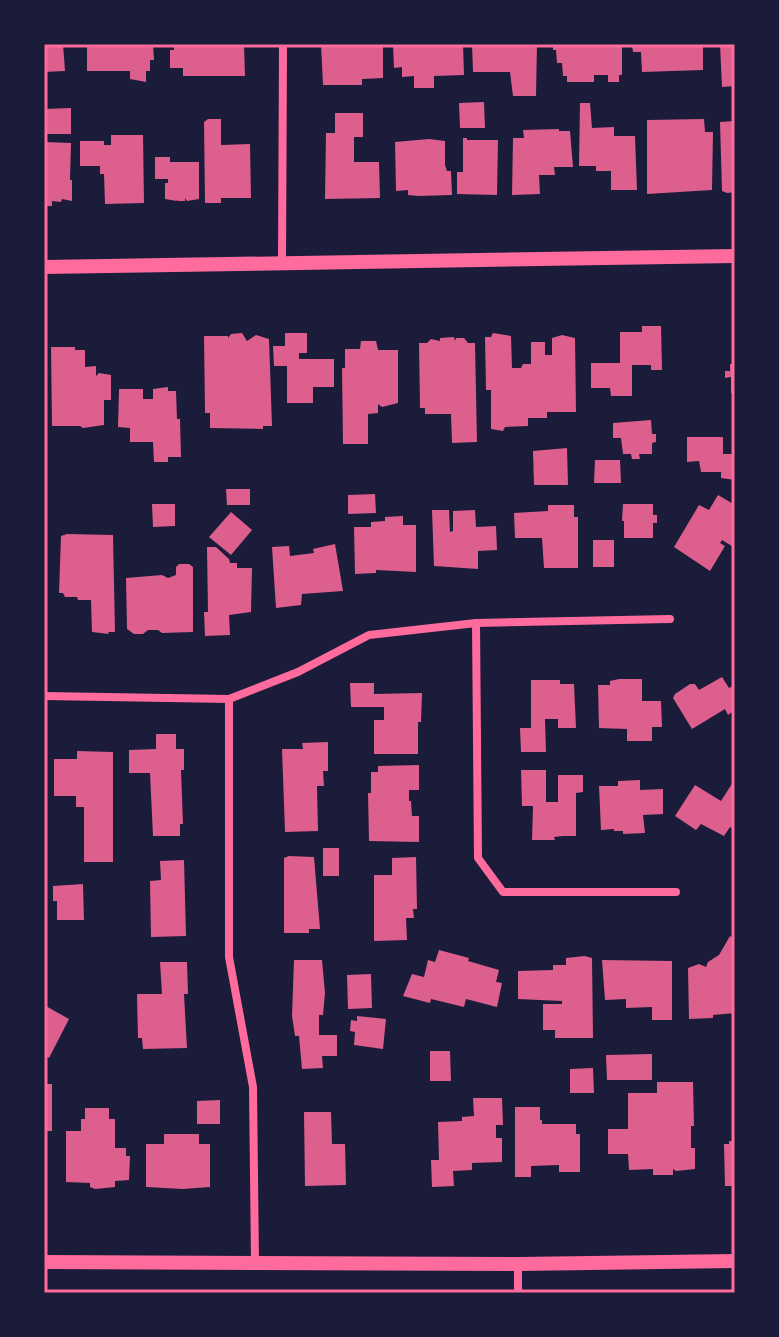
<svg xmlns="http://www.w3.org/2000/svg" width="779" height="1337" font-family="Spectral,serif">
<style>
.building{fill:#dd5f8e}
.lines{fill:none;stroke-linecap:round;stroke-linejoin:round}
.minor{stroke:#ff6b9d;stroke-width:8}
.tertiary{stroke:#ff6b9d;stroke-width:14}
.neatline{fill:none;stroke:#ff6b9d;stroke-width:3}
</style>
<rect width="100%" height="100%" fill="#1b1b3a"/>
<!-- building -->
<g class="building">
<path d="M44 44H63L65 71 44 72Z"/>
<path d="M87 44H153L154 60H150V71H146V82L130 79V71H87Z"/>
<path d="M174 44H244L245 76H183V68H170V50H174Z"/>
<path d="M321 44H383V78L362 79V85H323Z"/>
<path d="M393 44H463L464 75 434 76V88H414V76L402 77V67L394 68Z"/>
<path d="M472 44H537L536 96H513L510 72H473Z"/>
<path d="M553 44H622V75H619V82H608V75H594V82H567V76H563L562 63H557L556 50H553Z"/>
<path d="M632 44H703V70L642 72 641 52H633Z"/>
<path d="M720 44H735V86L722 87Z"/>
<path d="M484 102 485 128H460L459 103Z"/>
<path d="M580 103H590L592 128 614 127V136H635L637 190H611V171H596V166H579Z"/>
<path d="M71 108V134H44V109Z"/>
<path d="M335 113H363V137H354V162H379L380 198 325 199 326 133H335Z"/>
<path d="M208 119H221V145L250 144 251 198H221V203H205L204 122Z"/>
<path d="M704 119 705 132H713L712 190 647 194V120Z"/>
<path d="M735 121V192L727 193 722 191 720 122Z"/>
<path d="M559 129V131H570L573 167H554L555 175H539L540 194 512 195 513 138H524L523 130Z"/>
<path d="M111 135H143L144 203 105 204 104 174H100V166H80V141H104V145H111Z"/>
<path d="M463 138H467V140H498L497 195 457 194V172H463Z"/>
<path d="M429 139 445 141V165L447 171H451L452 195 418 196 408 195V190L396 191 395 142Z"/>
<path d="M44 142 71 143 70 180H72V201L62 199 61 202 52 201V206H44Z"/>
<path d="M155 157H170V162H199V199L187 201 185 198V201H178V199L177 201 165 199V183H168V179H155Z"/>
<path d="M642 326H661L662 370H651V365H632V396H611L610 388H591V363H620V332H642Z"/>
<path d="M242 333 247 341 256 335 269 339 272 426H263V429L210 428V413H205L204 336H228V338L231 334Z"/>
<path d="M285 333H307V353H299V359H334V387H313V403H287V366H274L273 346H285Z"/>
<path d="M493 333 511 336 512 368H521L523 364H531V342H545V355H552V338L562 335 575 338 576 412H547V418H528V426L505 427 503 431 491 429V390H486L485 337H491Z"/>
<path d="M454 337 455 341 456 338H464L468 343H475L477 442 452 443 451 414H425V408H420L419 343H427L431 339 440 341V338Z"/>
<path d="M361 341H376L378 350H398V403L382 407 378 404V413L368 414V444H343L342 368H345V349H360Z"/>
<path d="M51 347H75V350H85V367L96 366V376L99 373 111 375V400H104V425L83 428 80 426H52Z"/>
<path d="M735 363V393H731V377L725 378V371H730V364Z"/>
<path d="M168 387V391H176L177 419H180L181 457H168V462H154L153 442H130V428L118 427 119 389H143V399H153V389Z"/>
<path d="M651 420 652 434H656V442L652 443V454H639L640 459H632L631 454H623L621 438H613V423Z"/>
<path d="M687 437H723V454H732V450H735V480L721 478V472H701L699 461 687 462Z"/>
<path d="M567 448 568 485H534L533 451Z"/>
<path d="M595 460H620L621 483H594Z"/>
<path d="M226 489H250V505H227Z"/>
<path d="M375 494 376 513 348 514V495Z"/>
<path d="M718 495 735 505V548L722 540 720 543 725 546 710 571 674 547 699 505 709 510Z"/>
<path d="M152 504H175V526L153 527Z"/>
<path d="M623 504H653V515H657V523H653V538H624V521H622Z"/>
<path d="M548 505H574V517H578V568H544L542 538H515L514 513 548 511Z"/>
<path d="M432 510H449L450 532 453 531V511L475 510 476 527 496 526 497 550 478 551V569L434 566Z"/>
<path d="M231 512 252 530 231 555 209 537Z"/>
<path d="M403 516V525H416V572L376 570V573L355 574 354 527H371V522L385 521V517Z"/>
<path d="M67 534 113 535 115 632H108L109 634 92 632 91 600H78L77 597H65L63 593H59L61 536Z"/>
<rect x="593" y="540" width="21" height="27"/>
<path d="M335 544 343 591 302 594 301 605 276 608 272 547 289 546 290 556 314 553 313 549Z"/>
<path d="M207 547H216L229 559 230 563H237V568H252L251 612 229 615 230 635 205 636 204 612H208Z"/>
<path d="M179 564H189L193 567V632L162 633 158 630H148L143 634H134L127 629 126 578 162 575 168 578 176 575V567Z"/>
<path d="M722 677 729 688 735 685V710L728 715 725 709 692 729 673 698 675 694 690 684H695L699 690Z"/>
<path d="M619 679H642V701H661L662 727H652V741H627V729L599 728 598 685H610V681Z"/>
<path d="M531 680H560V684H574L576 728H558V719H545L546 752H521L520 728H531Z"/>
<path d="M350 683H374V694L422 693 421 722H418V754H374V720H384V707H351Z"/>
<path d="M156 734H176V749H184V770H181L183 824H180V836H153L150 773H129V750L156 749Z"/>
<path d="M328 742V771H323L324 786H317L318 831 285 832 282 749H303L302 743Z"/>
<path d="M77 751 113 752V862H84V807H76V796H54V759H77Z"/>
<path d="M419 765V790H409V801H411L412 816H419V842L369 841 368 793H371V772H378V766Z"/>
<path d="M521 770H546V802H558V775H583V792L576 793V836H563L554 837 555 840H532L533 806H522Z"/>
<path d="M735 779V830L730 827 724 836 701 824 696 830 675 816 695 785 721 801Z"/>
<path d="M640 780V790L663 789V814L643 815 645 833 623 834V831H614V829L601 830 599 786H618V781Z"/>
<rect x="323" y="848" width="16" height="28"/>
<path d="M289 856 314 857 320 929H309V933H284V858Z"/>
<path d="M416 857 417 909H413L414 918H406L407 940 374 941V875H392V858Z"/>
<path d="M184 860 186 936 151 937 150 881 161 880 160 861Z"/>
<path d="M83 884 84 920H57V901H53V886Z"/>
<path d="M730 936 735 939V1013L713 1015V1018L689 1019 688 968 699 964 706 967 708 962 719 955Z"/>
<path d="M439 950 469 958 468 961 499 970 496 982 502 983 497 1007 466 999 464 1007 431 999 430 1003 403 996 412 974 424 977 428 960 435 962Z"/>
<path d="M585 956 592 958 593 1038H555V1030H543V1004H562V1001L518 999V971L553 970V965H566V958Z"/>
<path d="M294 960H322L325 993 323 1015H319V1035H337V1056H322L323 1068 302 1069 299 1036H295L292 1016Z"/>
<path d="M602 960 672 961V1020H652V1007L626 1008V999L605 1000Z"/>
<path d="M160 962H187L188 994H184L187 1048 143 1049 142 1038H138L137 994H162Z"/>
<path d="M371 974 372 1008 348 1009 347 975Z"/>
<path d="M44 1005 69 1019 49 1058 44 1055Z"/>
<path d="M357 1016 386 1019 383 1049 354 1045 355 1032 350 1031 351 1020 357 1021Z"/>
<path d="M430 1051H450L451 1081H430Z"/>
<path d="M652 1054V1080H607L606 1055Z"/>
<path d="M593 1068 594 1093H570V1069Z"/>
<path d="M657 1082H693L694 1126H691V1148H695V1169L676 1171 673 1169V1175H653V1169L629 1170 628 1154H608V1129H628V1093H657Z"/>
<rect x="44" y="1084" width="8" height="47"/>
<path d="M473 1098H502L503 1125H496V1138H502V1162L472 1163V1170L453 1171 454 1186 432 1187 431 1160H439L438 1122 462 1121V1117L474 1116Z"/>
<path d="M220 1100V1124H197V1101Z"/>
<path d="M515 1107H540V1120H542V1124H576V1134H580V1172H559V1165L531 1166V1177H515Z"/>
<path d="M85 1108H109V1119H115V1148H126V1156H130L129 1180 115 1181V1187L95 1189 90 1187V1183L66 1182V1131H81V1119H85Z"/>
<path d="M304 1112H331L332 1144H345L346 1185 305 1186Z"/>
<path d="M164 1134H199V1144H210V1187L183 1189 146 1187V1144H164Z"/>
<path d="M729 1141H735V1186H725L724 1144H729Z"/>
</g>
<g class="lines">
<!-- minor -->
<g class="minor">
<path d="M282 263 283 44"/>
<path d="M476 623 478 858 503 892H676"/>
<path d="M44 696 229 699 298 672 369 635 476 623 670 619"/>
<path d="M229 699V957L253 1087 255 1263"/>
<path d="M518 1264V1293"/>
</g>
<!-- tertiary -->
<g class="tertiary">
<path d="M44 267 735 256"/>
<path d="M44 1262 518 1264 735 1261"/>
</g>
</g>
<!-- border -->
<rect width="779" height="1337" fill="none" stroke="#1b1b3a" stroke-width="92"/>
<rect x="46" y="46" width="687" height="1245" class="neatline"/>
</svg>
